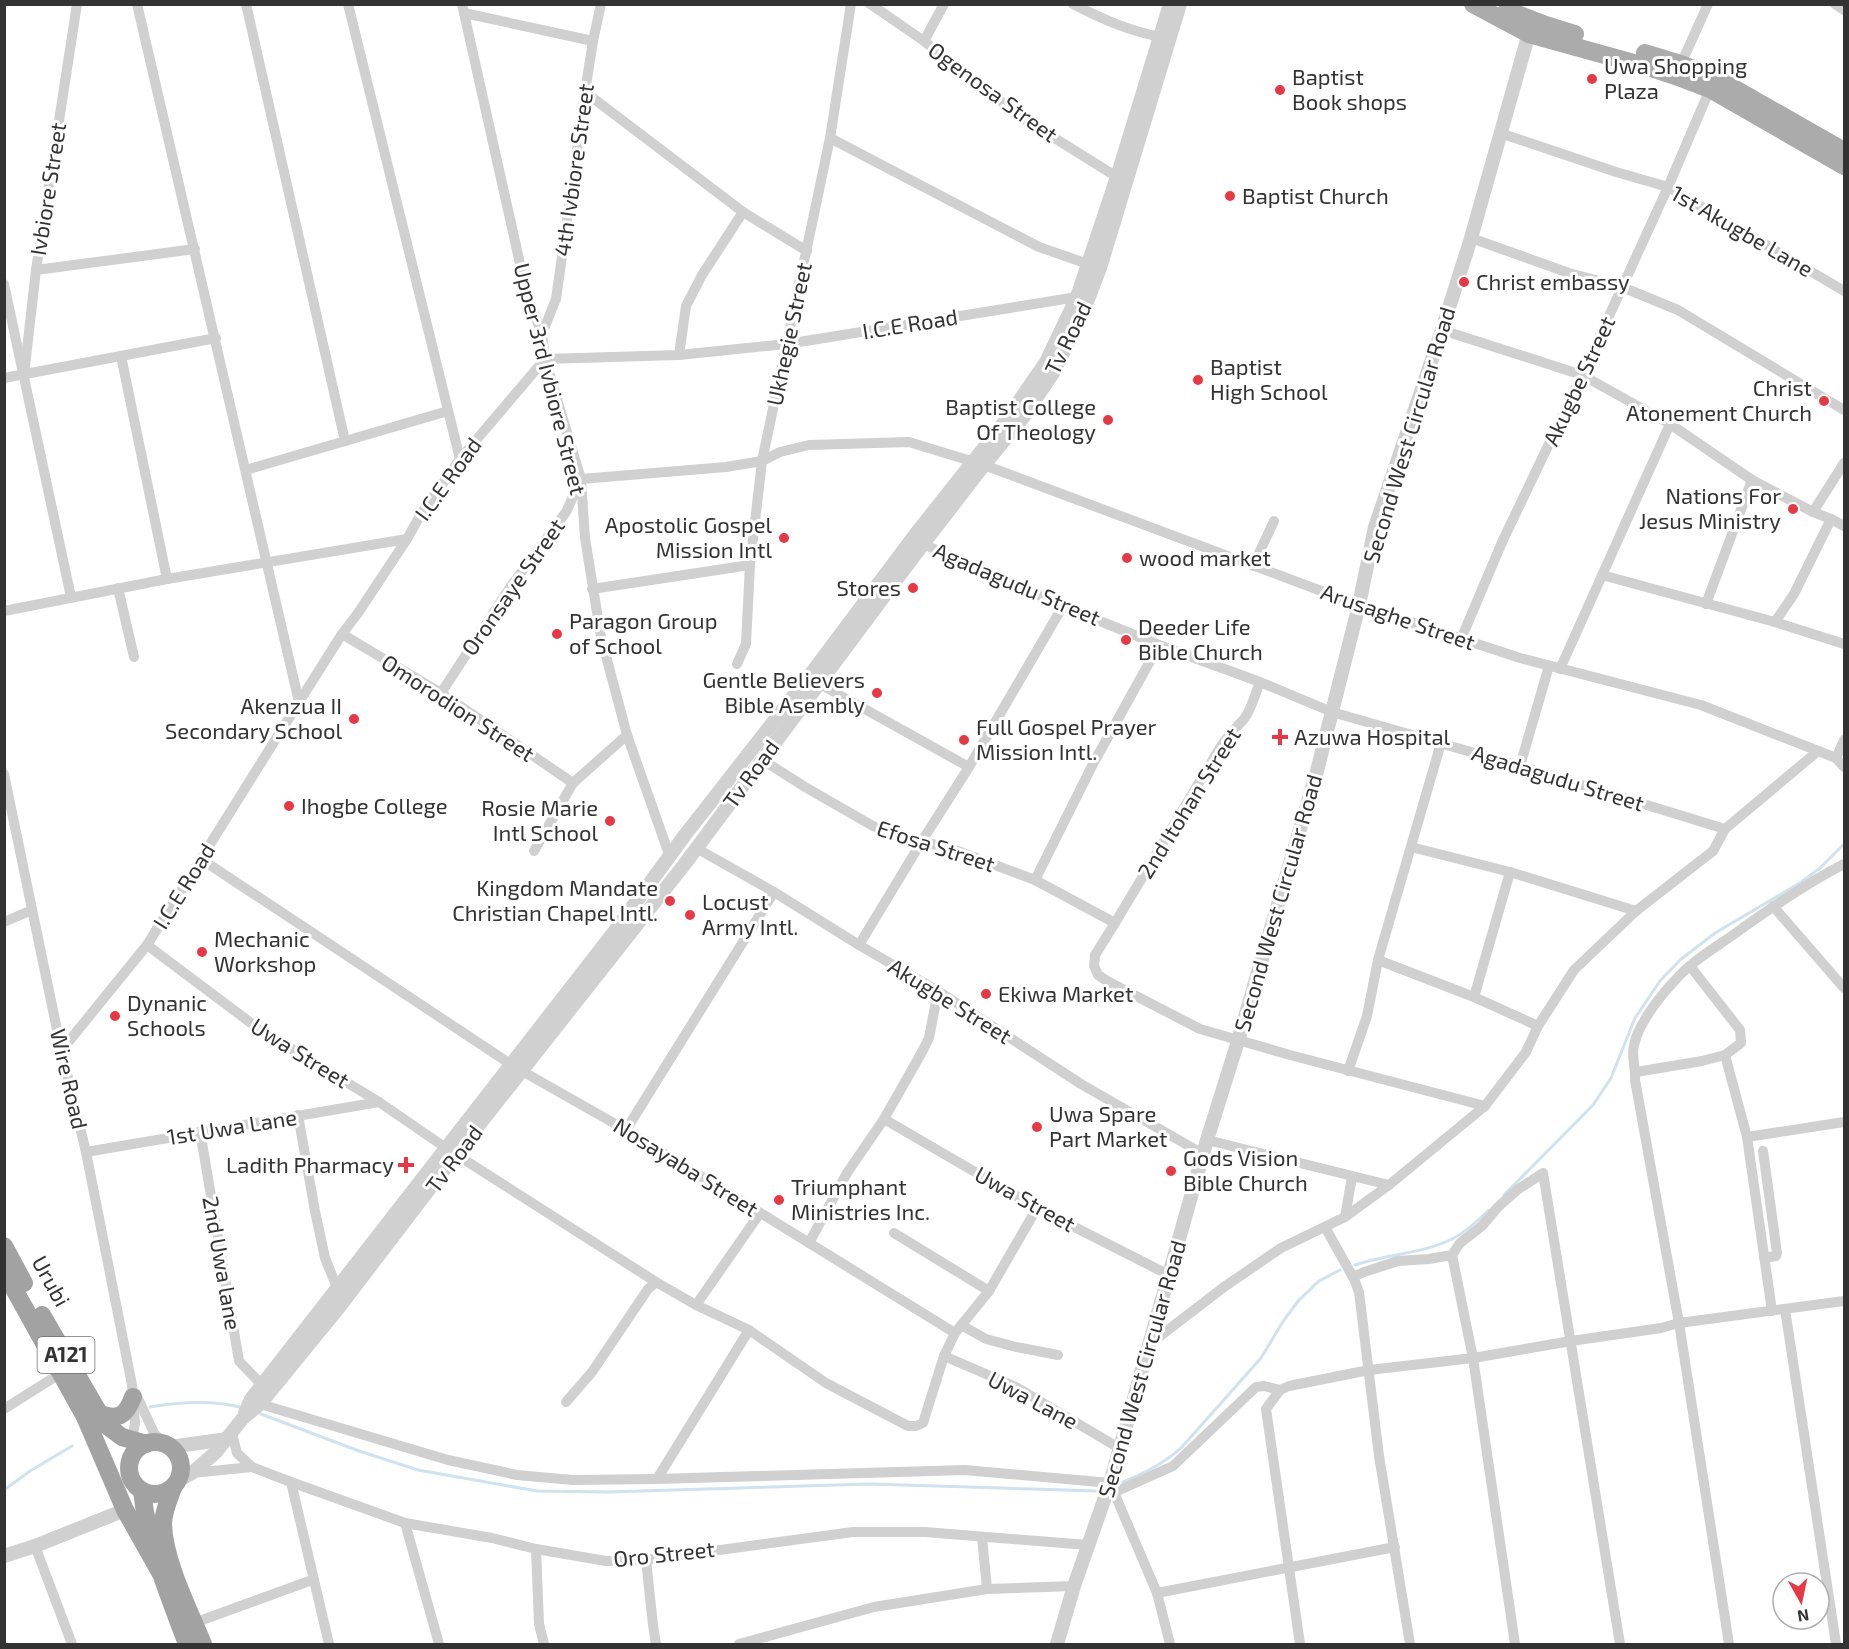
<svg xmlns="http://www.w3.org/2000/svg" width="1849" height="1649" font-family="'Exo 2',sans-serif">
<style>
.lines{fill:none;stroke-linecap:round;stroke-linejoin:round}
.stream{stroke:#cfe2ee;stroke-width:3}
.minor{stroke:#d0d0d0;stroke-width:10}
.tertiary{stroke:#d0d0d0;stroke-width:14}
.primary{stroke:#ababab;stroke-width:18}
.trunk{stroke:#a2a2a2;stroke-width:18}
.poi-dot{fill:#e63946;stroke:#fff;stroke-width:2}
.labels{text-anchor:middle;stroke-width:6;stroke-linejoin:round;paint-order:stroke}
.shield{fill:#fff;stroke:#707070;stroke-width:1.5}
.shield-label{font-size:21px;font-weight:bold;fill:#333}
.poi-label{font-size:22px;fill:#333;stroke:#fff;text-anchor:start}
.street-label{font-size:22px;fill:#333;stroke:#fff}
</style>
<rect width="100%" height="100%" fill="#fff"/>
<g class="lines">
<!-- stream -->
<g class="stream">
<path d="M1504 1195 1593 1105 1611 1078 1635 1018 1660 981 1680 960 1715 933 1800 883 1820 868 1844 844"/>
<path d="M1355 1265C1386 1254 1422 1254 1452 1239 1466 1232 1478 1221 1489 1210"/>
<path d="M150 1407C179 1402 214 1400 243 1408"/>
<path d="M261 1414 359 1451 418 1470 537 1491 608 1492 869 1484 1096 1491"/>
<path d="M1123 1482C1145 1473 1165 1463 1182 1447L1261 1358 1284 1320 1299 1300 1319 1281 1340 1270"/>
<path d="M4 1490 30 1471 72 1446"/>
</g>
<!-- minor -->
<g class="minor">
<path d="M137 4 299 702"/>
<path d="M246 4 345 441"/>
<path d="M348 4 460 459"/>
<path d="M462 4 527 295 542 334 545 359 581 479 585 538 601 637 627 735 670 857"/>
<path d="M870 4 924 41 1021 117 1117 177"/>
<path d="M1073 4C1102 19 1129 31 1161 37"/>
<path d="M1835 4 1844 10"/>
<path d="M464 13 593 41"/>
<path d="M924 41 944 4"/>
<path d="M1681 64 1708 4"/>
<path d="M585 92 743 212 807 251"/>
<path d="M1500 133 1616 172 1668 187 1844 291"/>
<path d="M830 138 1039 247 1088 264"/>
<path d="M1471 238 1569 273 1622 287 1678 310 1844 410"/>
<path d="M36 270 195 249"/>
<path d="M4 284 71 597"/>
<path d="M1442 330 1582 375 1670 424 1752 480 1813 512 1831 519 1844 526"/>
<path d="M542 334 556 299 585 92 593 41 601 4"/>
<path d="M679 355 686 306 702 275 743 212"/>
<path d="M121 356 167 579"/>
<path d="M24 375 36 270 77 4"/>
<path d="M4 378 216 338"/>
<path d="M246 470 448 411"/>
<path d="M1813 512 1844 463"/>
<path d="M923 544 1063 606 1159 645 1260 682 1332 712 1520 766 1725 829"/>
<path d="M1253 566 1274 521"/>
<path d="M1602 575 1775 622 1844 644"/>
<path d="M118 588 134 657"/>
<path d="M592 589 750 565"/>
<path d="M1706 604 1752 480"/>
<path d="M4 611 167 579 407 539"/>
<path d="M1775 622 1794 594 1831 519"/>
<path d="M342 634 441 693 573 783"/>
<path d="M1461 639 1503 540 1582 375 1668 187 1710 89"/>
<path d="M737 664 746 644 750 565 762 461 830 138 851 4"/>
<path d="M1560 669 1670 424"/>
<path d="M1260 682C1255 694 1252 708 1244 719 1236 728 1228 736 1221 746L1115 923 1095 955 1094 966 1098 975 1107 981 1200 1029 1290 1055 1485 1106"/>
<path d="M818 683 969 767"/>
<path d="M441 693 511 586 566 512 581 479 726 467 762 461 780 452 809 445 909 442 984 465 1359 605 1520 658 1701 705 1836 758 1844 767"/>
<path d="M1836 758 1844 740"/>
<path d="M761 759 805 787 873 826 897 837 947 847 1035 880 1115 923"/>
<path d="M1520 766 1549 666"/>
<path d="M4 774 61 1049 86 1152 132 1385 135 1423 132 1441 135 1453"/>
<path d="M1411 847 1510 872 1636 911"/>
<path d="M696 848 774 892 859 945 938 991 1081 1084 1203 1154"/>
<path d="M534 851 573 783 627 735"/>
<path d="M201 859 512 1065"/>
<path d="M1035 880 1093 764 1159 645"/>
<path d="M1773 906 1844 988"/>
<path d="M4 922 32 910"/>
<path d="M147 945 259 1029 379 1102 446 1148 656 1282 696 1305 749 1330 826 1383 908 1426H916L923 1423 944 1356 955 1333"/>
<path d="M859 945 922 841 969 767 1063 606"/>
<path d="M1378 960 1474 997 1538 1026"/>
<path d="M1690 966 1740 1030 1741 1043 1725 1055"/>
<path d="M1474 997 1510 872"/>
<path d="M61 1051 147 945 299 702 342 634 358 613 407 539 421 514 460 459 545 359 679 355 787 344 1077 297"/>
<path d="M522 1071 626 1130 955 1333 989 1291 1037 1208"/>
<path d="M1348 1071 1367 1016 1378 960 1441 743"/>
<path d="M1636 1072 1702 1061 1725 1055 1747 1137 1772 1311"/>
<path d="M298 1115 315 1211 325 1258 338 1290"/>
<path d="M884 1119 1037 1208 1169 1275"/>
<path d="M626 1130 774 892"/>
<path d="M200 1131 239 1361 263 1386"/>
<path d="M1747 1137 1844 1122"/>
<path d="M1207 1140 1389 1185"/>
<path d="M1763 1151 1777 1253 1776 1256 1764 1258"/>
<path d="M86 1152 379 1102"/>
<path d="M1345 1217 1352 1177"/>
<path d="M1325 1227 1354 1279 1359 1292 1379 1456 1410 1644"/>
<path d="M894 1233 989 1291"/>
<path d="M809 1243 847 1173 884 1119 922 1052 929 1038 938 991"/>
<path d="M1452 1255 1473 1358 1515 1644"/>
<path d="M1353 1277 1364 1272 1398 1261 1429 1259 1452 1255 1460 1243 1482 1226 1498 1207 1517 1190 1543 1173 1620 1644"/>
<path d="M696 1305 760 1213"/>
<path d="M1785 1309 1836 1644"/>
<path d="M961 1325 986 1339 1016 1347 1058 1355"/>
<path d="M1151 1343 1224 1287 1281 1248 1345 1217 1389 1185 1485 1106 1526 1052 1538 1026 1574 970 1636 911 1713 851 1725 829 1818 751"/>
<path d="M944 1356 1016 1387 1119 1448"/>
<path d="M136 1394 154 1433 164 1444"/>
<path d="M566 1402 592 1372 648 1289 656 1282"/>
<path d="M260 1404 448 1460 517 1475 573 1480 657 1479 965 1470 1110 1483 1157 1593 1170 1644"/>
<path d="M4 1409 61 1373"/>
<path d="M232 1434 237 1453 252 1467 291 1482 405 1523 492 1538 536 1549 606 1561 646 1560 853 1532H925L1088 1545"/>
<path d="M192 1473 252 1467"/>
<path d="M657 1479 749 1330"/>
<path d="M291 1482 329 1644"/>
<path d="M1115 1492 1173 1466 1256 1387 1264 1386 1280 1390"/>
<path d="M405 1523 439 1644"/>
<path d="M982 1537 987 1589"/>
<path d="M35 1546 72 1644"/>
<path d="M536 1549 539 1624 544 1644"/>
<path d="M646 1560 653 1625 656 1644"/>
<path d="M1157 1593 1395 1547"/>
<path d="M194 1623 312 1580"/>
<path d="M739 1644 874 1607 987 1589 1074 1586"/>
<path d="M1300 1644 1266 1409 1280 1390 1289 1386 1369 1370 1473 1358 1571 1341 1661 1328 1679 1323 1844 1301"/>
<path d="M1729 1644 1679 1323 1635 1080C1636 1068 1631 1057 1634 1045 1639 1021 1665 990 1682 973 1697 958 1716 947 1733 935 1769 909 1805 884 1844 864"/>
</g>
<!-- tertiary -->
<g class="tertiary">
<path d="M245 1413 251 1399 614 932 685 835 810 675 918 531 1006 420 1046 362 1077 297 1117 177 1170 4"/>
<path d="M170 1447 227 1439"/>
<path d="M178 1481 192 1473 216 1452 243 1418 260 1404 340 1306 456 1154 684 865 923 544 984 465 1022 419 1053 373 1082 315 1100 268 1180 4"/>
<path d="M4 1556 35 1546 125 1510"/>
<path d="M1057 1644 1074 1586 1110 1483 1207 1140 1238 1041 1317 771 1359 605 1375 527 1442 330 1471 238 1531 26"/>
</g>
<!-- primary -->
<g class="primary">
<path d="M1473 4 1529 34 1648 67 1681 78 1710 89 1844 166"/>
<path d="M1507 10 1543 24 1575 34"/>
<path d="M1645 53 1681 64 1716 78 1844 151"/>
</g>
<!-- trunk -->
<g class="trunk">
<path d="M4 1246 24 1283"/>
<path d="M4 1271 85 1417 125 1510 160 1572"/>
<path d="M42 1315 106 1425 122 1437 146 1444"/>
<path d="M98 1413C118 1421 126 1416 133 1397"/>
<circle cx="155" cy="1468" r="26"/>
<path d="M173 1488C169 1499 163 1512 163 1524 164 1561 189 1610 203 1644"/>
<path d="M142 1491C148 1545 168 1594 187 1644"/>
</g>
</g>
<!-- markers -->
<g class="poi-dot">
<circle cx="1592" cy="79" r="6"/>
<circle cx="1280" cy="90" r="6"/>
<circle cx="1230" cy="196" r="6"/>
<circle cx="1464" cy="282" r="6"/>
<circle cx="1198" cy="380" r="6"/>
<circle cx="1824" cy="401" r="6"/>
<circle cx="1108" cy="420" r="6"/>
<circle cx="1793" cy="509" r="6"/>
<circle cx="784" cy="538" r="6"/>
<circle cx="1127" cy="558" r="6"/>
<circle cx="913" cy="588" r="6"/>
<circle cx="557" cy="634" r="6"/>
<circle cx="1126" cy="640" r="6"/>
<circle cx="877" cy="693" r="6"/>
<circle cx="354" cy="719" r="6"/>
<path d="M1277 728h6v6h6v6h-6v6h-6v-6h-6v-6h6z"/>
<circle cx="964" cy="740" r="6"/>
<circle cx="289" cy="806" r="6"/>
<circle cx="610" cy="821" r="6"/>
<circle cx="670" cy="901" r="6"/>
<circle cx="690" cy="915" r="6"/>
<circle cx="202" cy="952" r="6"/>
<circle cx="986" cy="994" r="6"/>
<circle cx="115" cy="1016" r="6"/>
<circle cx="1037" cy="1127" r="6"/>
<path d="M403 1156h6v6h6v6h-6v6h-6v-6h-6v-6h6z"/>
<circle cx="1171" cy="1171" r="6"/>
<circle cx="779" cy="1200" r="6"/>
</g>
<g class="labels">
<!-- shield labels -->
<rect class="shield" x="37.5" y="1337" width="57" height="36" rx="4.5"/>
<g class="shield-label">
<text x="66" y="1362">A121</text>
</g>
<!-- poi labels -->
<g class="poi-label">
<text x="1604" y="74">Uwa Shopping<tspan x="1604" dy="25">Plaza</tspan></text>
<text x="1292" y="85">Baptist<tspan x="1292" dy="25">Book shops</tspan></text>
<text x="1242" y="204">Baptist Church</text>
<text x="1476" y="290">Christ embassy</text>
<text x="1210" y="375">Baptist<tspan x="1210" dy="25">High School</tspan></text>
<text x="1812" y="396" text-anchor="end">Christ<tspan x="1812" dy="25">Atonement Church</tspan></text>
<text x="1096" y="415" text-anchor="end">Baptist College<tspan x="1096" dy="25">Of Theology</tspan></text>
<text x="1781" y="504" text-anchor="end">Nations For<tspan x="1781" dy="25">Jesus Ministry</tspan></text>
<text x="772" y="533" text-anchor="end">Apostolic Gospel<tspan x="772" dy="25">Mission Intl</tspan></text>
<text x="1139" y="566">wood market</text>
<text x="901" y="596" text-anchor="end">Stores</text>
<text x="569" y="629">Paragon Group<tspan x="569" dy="25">of School</tspan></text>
<text x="1138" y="635">Deeder Life<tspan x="1138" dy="25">Bible Church</tspan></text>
<text x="865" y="688" text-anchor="end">Gentle Believers<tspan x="865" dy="25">Bible Asembly</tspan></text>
<text x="342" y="714" text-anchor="end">Akenzua II<tspan x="342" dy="25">Secondary School</tspan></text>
<text x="976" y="735">Full Gospel Prayer<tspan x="976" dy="25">Mission Intl.</tspan></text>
<text x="1294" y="745">Azuwa Hospital</text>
<text x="301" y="814">Ihogbe College</text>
<text x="598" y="816" text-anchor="end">Rosie Marie<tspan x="598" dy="25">Intl School</tspan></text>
<text x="658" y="896" text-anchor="end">Kingdom Mandate<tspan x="658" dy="25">Christian Chapel Intl.</tspan></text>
<text x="702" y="910">Locust<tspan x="702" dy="25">Army Intl.</tspan></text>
<text x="214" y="947">Mechanic<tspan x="214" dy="25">Workshop</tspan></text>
<text x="998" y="1002">Ekiwa Market</text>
<text x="127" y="1011">Dynanic<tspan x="127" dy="25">Schools</tspan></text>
<text x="1049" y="1122">Uwa Spare<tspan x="1049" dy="25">Part Market</tspan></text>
<text x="1183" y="1166">Gods Vision<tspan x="1183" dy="25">Bible Church</tspan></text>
<text x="394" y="1173" text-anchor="end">Ladith Pharmacy</text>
<text x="791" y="1195">Triumphant<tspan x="791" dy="25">Ministries Inc.</tspan></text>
</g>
<!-- street labels -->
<g class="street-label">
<text transform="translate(993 92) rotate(36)" y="8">Ogenosa Street</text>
<text transform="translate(574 170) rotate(-82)" y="8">4th Ivbiore Street</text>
<text transform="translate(48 189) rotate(-81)" y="8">Ivbiore Street</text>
<text transform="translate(1742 231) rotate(30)" y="8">1st Akugbe Lane</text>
<text transform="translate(910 324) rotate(-9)" y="8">I.C.E Road</text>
<text transform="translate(789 334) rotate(-78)" y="8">Ukhegie Street</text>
<text transform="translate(1068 338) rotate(-64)" y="8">Tv Road</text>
<text transform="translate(550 379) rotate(76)" y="8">Upper 3rd Ivbiore Street</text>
<text transform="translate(1579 381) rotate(-65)" y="8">Akugbe Street</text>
<text transform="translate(1409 435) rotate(-73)" y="8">Second West Circular Road</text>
<text transform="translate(448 479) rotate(-54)" y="8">I.C.E Road</text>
<text transform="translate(1017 584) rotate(23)" y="8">Agadagudu Street</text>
<text transform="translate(513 587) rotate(-55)" y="8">Oronsaye Street</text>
<text transform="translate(1398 617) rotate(19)" y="8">Arusaghe Street</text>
<text transform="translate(458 708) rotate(33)" y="8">Omorodion Street</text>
<text transform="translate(751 774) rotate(-54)" y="8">Tv Road</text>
<text transform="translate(1558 778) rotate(17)" y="8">Agadagudu Street</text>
<text transform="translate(1189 803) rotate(-58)" y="8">2nd Itohan Street</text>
<text transform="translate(936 846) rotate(18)" y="8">Efosa Street</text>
<text transform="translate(184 886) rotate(-58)" y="8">I.C.E Road</text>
<text transform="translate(1278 903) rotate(-74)" y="8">Second West Circular Road</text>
<text transform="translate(950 1001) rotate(32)" y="8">Akugbe Street</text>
<text transform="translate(300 1053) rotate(32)" y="8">Uwa Street</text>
<text transform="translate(69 1079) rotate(77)" y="8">Wire Road</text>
<text transform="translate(232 1127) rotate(-9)" y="8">1st Uwa Lane</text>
<text transform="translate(454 1159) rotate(-53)" y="8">Tv Road</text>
<text transform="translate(686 1167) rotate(32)" y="8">Nosayaba Street</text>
<text transform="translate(1025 1199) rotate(29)" y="8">Uwa Street</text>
<text transform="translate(222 1263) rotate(80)" y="8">2nd Uwa lane</text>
<text transform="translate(51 1281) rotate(61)" y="8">Urubi</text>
<text transform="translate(1142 1369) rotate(-74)" y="8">Second West Circular Road</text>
<text transform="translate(1033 1400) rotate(28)" y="8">Uwa Lane</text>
<text transform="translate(664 1554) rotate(-6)" y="8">Oro Street</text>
</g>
</g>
<!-- border -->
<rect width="1849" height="1649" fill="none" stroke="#333333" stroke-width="12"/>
<!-- north arrow -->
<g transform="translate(1801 1601) rotate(171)"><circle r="28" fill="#ffffff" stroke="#adadad" stroke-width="1.5"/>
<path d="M0-4.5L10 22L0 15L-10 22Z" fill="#e63946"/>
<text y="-9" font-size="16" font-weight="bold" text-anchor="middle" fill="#333333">N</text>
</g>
</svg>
